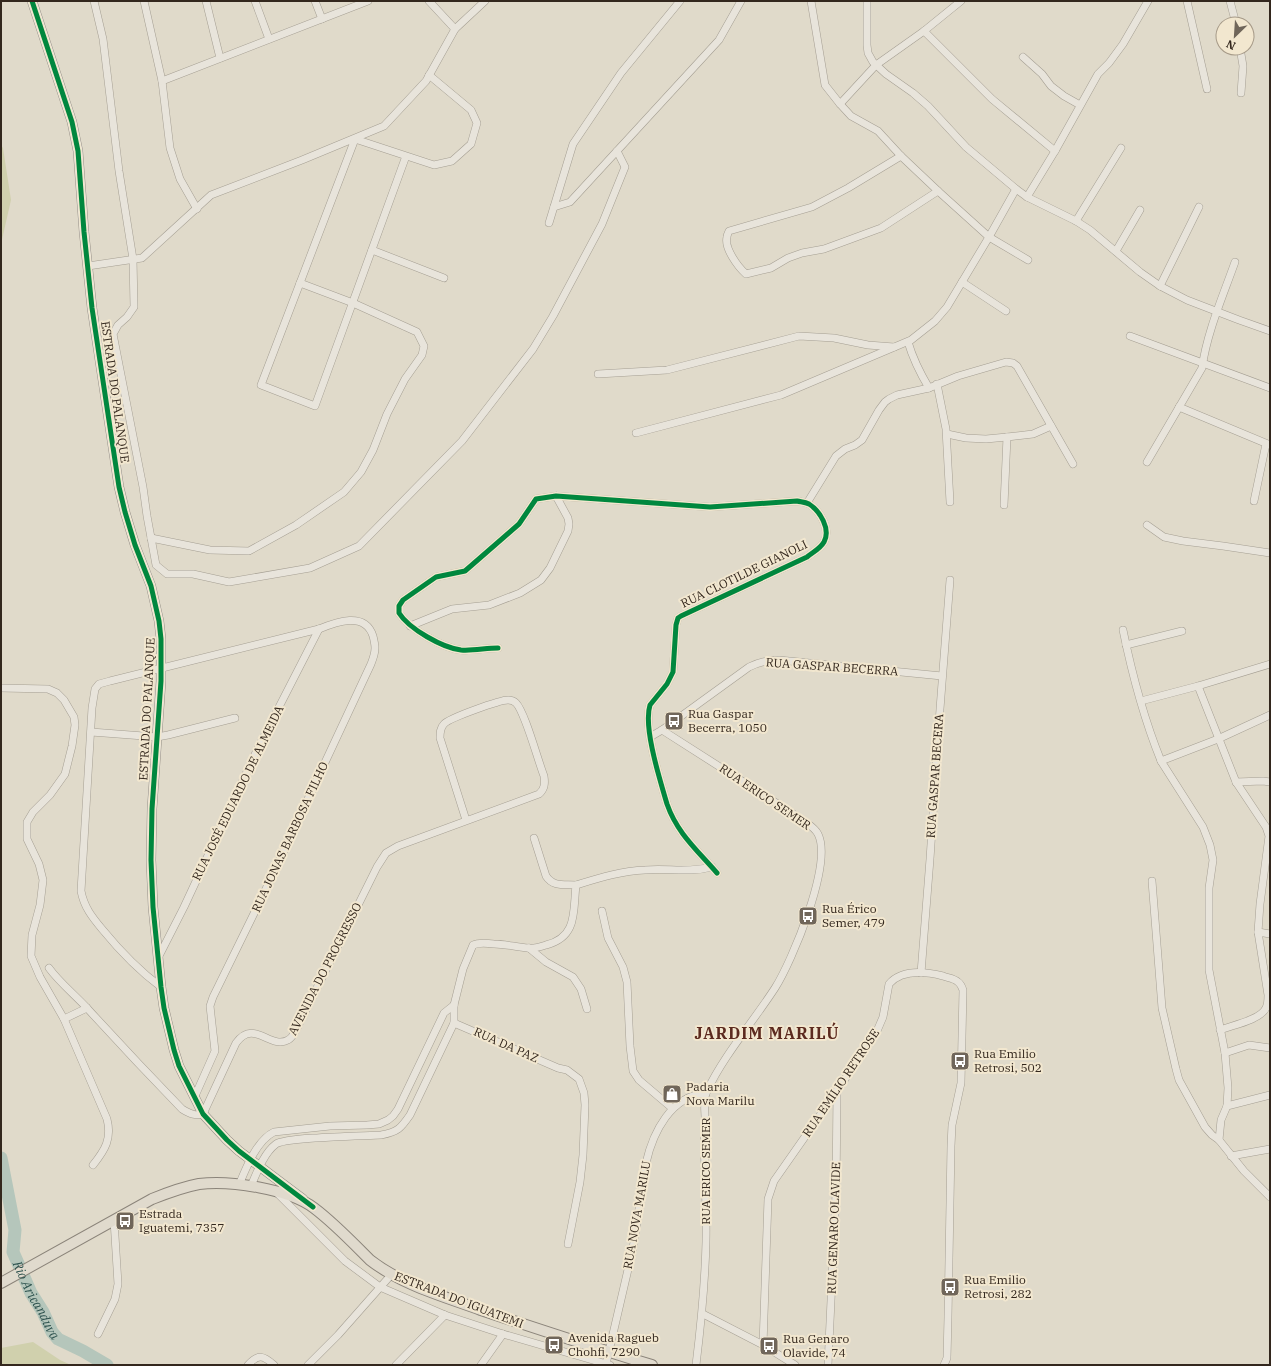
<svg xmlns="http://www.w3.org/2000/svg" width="1271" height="1366" font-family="'IBM Plex Serif',serif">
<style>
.green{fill:#d0d0ad}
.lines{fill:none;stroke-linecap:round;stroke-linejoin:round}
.river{stroke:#b5c6bb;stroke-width:13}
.street-casing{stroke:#a59f93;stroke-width:8}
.secondary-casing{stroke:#958e84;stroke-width:10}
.primary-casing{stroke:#8b847a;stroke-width:12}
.street{stroke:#e8e4db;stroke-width:7}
.secondary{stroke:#e8e4db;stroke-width:9}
.primary{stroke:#e0dacd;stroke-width:10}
.cycleway-casing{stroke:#f2e7cf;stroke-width:8}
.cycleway{stroke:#00873e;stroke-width:5}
.labels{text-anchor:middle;stroke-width:4;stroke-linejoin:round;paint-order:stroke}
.street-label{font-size:12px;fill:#33271d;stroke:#f2e7cf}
.poi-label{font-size:12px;fill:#33271d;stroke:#f2e7cf;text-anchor:start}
.water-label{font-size:13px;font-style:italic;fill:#2d524e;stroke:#f2e7cf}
.district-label{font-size:16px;font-weight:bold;letter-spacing:1px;fill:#5c2a1f;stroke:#f2e7cf}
</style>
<rect width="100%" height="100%" fill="#e0daca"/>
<!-- green -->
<g class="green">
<path d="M1 145 3 148 11 200 1 244Z"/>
<path d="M33 1342 60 1360 71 1365H1V1348Z"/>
</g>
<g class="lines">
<!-- river -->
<path class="river" id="s1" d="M1 1158 15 1230 13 1252 31 1293 43 1312 52 1332 58 1339 83 1351 107 1365"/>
<defs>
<g id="street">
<path d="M94 1 103 39 119 171 133 259 134 307 127 317 118 325 113 334 143 487 147 516 156 565 167 574H193L229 582 310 568 359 546 462 441 533 349 553 316 602 224 625 167 617 151"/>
<path d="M144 1 162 81 170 148 180 179 197 209"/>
<path d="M206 1 220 58"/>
<path d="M255 1 269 39"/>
<path d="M315 1 322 19"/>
<path d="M429 1 455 29"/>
<path d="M811 1 825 85 840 104 851 116 878 131 901 156 938 191 989 237 1028 260"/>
<path d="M867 1V45L868 53 873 62 886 74 913 93 928 106 966 147 1016 189 1027 197 1076 221 1090 230 1140 272 1160 286 1187 300 1239 320 1270 331"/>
<path d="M1187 1 1207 89"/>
<path d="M1230 1 1236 24"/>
<path d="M924 31 992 99 1055 151"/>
<path d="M1240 48 1243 66 1241 93"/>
<path d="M1023 57 1042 74 1051 86 1064 96 1080 105"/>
<path d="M162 81 368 1"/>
<path d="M840 104 876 65 924 31 961 1"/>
<path d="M406 156 315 406 261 385 355 139 434 165 452 161 471 144 477 123 471 110 429 75"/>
<path d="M901 156 848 188 812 207 729 231C728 233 727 235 727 237 724 248 738 267 746 274L771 268 788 258 802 253 824 249 881 228 938 191"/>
<path d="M1027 197 1055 151 1098 74 1109 63 1123 44 1148 1"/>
<path d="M554 207 570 202 719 40 741 1"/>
<path d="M1076 221 1121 148"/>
<path d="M549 223 573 144 621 73 680 1"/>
<path d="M372 250 444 278"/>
<path d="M1116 251 1140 210"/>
<path d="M88 266 142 258 211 195 302 160 384 126 426 81 455 29 485 1"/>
<path d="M962 282 1006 311"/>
<path d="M1160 286 1199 207"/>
<path d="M1130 336 1270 388"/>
<path d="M908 342C913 359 920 373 929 388"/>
<path d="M598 374 667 370 799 336 834 338 868 345 894 347"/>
<path d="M937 384 946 429 950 502"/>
<path d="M1179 407 1270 445"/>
<path d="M636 433 781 395 911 340 935 321 947 307 989 237 1016 189"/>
<path d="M947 434 966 438 986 439 1007 437 1033 434 1051 426"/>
<path d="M1147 462 1202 368C1207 332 1223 296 1235 262"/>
<path d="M1254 501 1266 444"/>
<path d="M807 503 836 456 845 449 855 445 862 440 879 410 885 402 889 399 897 395 929 388 958 376 1006 362 1013 363 1017 366 1073 464"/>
<path d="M1004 505 1007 437"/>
<path d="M1147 525 1164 537 1183 541 1223 546 1270 553"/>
<path d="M151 538 210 550 249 551 296 525 344 492 361 472 373 450 387 414 405 379 422 355 424 346 417 332 353 303 300 283"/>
<path d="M410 626 452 609 489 605 520 593 541 580 550 568 568 531 569 524 568 518 556 496"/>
<path d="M1123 630C1132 674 1144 719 1161 761L1218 739 1270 715"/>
<path d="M1126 645 1182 631"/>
<path d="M498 648C486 648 473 651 461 650 443 648 409 629 399 613V606L403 600 436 577 465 571 519 524 536 499 556 496 710 507 797 501C801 502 805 502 809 504 820 511 831 529 824 542 820 549 813 552 807 557L681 616 678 618 676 625 673 672 667 684 650 705C643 727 660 780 667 804 677 833 697 850 717 873"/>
<path d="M1198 686 1236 782 1266 827 1269 836 1260 904 1258 932 1268 995C1268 1000 1268 1004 1266 1008 1260 1020 1233 1025 1220 1030"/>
<path d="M1 688 48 689 57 693 64 700 74 717 75 725 72 746 65 774 50 795 33 812 27 822V839L39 864 43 880 40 905 32 935 31 956 40 977 64 1019 107 1119C112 1139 105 1150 93 1165"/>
<path d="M1141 701 1198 686 1270 664"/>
<path d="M662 730 803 820C808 824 815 828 818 834 833 864 792 961 775 988 753 1022 724 1055 707 1091 703 1098 705 1110 705 1118 703 1159 707 1201 706 1242 705 1283 701 1324 696 1365"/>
<path d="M91 732 157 737 168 735 235 718"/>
<path d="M650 737 662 730 749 667C759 662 767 660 779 660L942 676"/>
<path d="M1161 761 1203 827 1210 845 1213 860 1209 888V970L1225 1053 1228 1088 1227 1106 1221 1120 1219 1140 1244 1171 1270 1197"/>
<path d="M1236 782 1263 781 1270 782"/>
<path d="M534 838 546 876C553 887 564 884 576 885"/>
<path d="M1152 881 1162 1008 1176 1069 1179 1080 1205 1127 1212 1135 1219 1140"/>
<path d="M602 911 608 938 623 967 627 982 630 1046 633 1071 639 1080 672 1108"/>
<path d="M1258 932 1270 934"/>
<path d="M529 948 546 962 573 977 581 989 587 1009"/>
<path d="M158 958 184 907 258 748 319 629"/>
<path d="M49 968C59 982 75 995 87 1008 118 1042 150 1076 182 1109 190 1114 195 1116 203 1114L236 1043C254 1018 270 1050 288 1040 292 1038 294 1034 296 1030L377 867 386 853 398 846 539 794C545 789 545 783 544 776 538 761 525 712 516 703 514 701 511 700 508 700 500 700 449 718 444 724 440 728 440 733 440 738L466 820"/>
<path d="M921 973 930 859 940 709 950 580"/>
<path d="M161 987C138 970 120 951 102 929 92 917 84 907 81 891L92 708 95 689 99 684 110 681 319 629C336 622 365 611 373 636 374 640 375 644 375 648 375 653 373 659 371 664L265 891 213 997 210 1006 215 1051 195 1096"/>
<path d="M64 1019 87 1008"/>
<path d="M454 1023 558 1068 567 1070 579 1079 584 1093 585 1105 583 1155 580 1182 568 1244"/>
<path d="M1225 1053 1249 1045 1270 1048"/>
<path d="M1227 1106 1270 1095"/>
<path d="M1231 1156 1270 1149"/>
<path d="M239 1185C246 1168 257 1140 274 1132L330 1126 367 1125 379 1124 388 1120 393 1116 398 1109 444 1013 454 1005"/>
<path d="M251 1186C257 1172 264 1153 276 1144 286 1137 364 1136 381 1135 398 1132 401 1128 410 1115L454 1023V1005L463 969 473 945C479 942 487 943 494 944 505 944 516 947 528 948 534 949 540 947 546 945 578 937 573 911 576 885 599 878 621 871 645 870 667 868 690 873 712 867"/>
<path d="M276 1192 345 1261 380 1287 445 1315 503 1334 610 1365"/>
<path d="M703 1314 763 1345 795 1365"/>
<path d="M98 1334 115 1299 118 1284 114 1220"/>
<path d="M763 1345 768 1199 774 1181 837 1091 877 1031 883 1017 889 984C902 969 927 972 943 976 948 978 954 978 958 982 961 984 962 987 963 990L961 1083 952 1125 951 1146 948 1317 947 1358 944 1365"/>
<path d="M606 1364 633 1248 646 1163C653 1132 671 1096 706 1093"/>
<path d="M248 1365C258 1354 263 1355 274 1365"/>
<path d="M308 1365 338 1335 391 1275"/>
<path d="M396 1365 445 1315"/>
<path d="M481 1365 503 1334"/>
<path d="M828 1365 836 1193 837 1091"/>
</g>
<path id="secondary" d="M32 1 72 122 78 151 84 232 92 308 119 487 125 512 135 545 151 586 159 621 161 639V681L152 809 151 860 153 907 161 987 164 1008 174 1050 179 1066 203 1114 227 1140 239 1151 303 1199"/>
<path id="primary" d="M1 1283 152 1199C167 1193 183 1187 199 1184 230 1180 289 1189 314 1208 334 1223 352 1242 370 1260 402 1285 443 1296 481 1310 538 1329 595 1348 652 1365"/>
</defs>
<!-- street casing -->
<use href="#street" class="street-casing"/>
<!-- secondary casing -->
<use href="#secondary" class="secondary-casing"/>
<!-- primary casing -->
<use href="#primary" class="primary-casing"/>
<!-- street -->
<use href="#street" class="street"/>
<!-- secondary -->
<use href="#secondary" class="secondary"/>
<!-- primary -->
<use href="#primary" class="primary"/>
<defs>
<g id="cycleway">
<path d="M32 1 72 122 78 151 84 232 92 308 119 487 125 512 135 545 151 586 159 621 161 639V681L152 809 151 860 153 907 161 987 164 1008 174 1050 179 1066 203 1114 227 1140 239 1151 313 1207"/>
<path d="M498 648C486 648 473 651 461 650 443 648 409 629 399 613V606L403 600 436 577 465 571 519 524 536 499 556 496 710 507 797 501C801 502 805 502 809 504 820 511 831 529 824 542 820 549 813 552 807 557L681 616 678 618 676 625 673 672 667 684 650 705C643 727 660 780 667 804 677 833 697 850 717 873"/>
</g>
</defs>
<!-- cycleway casing -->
<use href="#cycleway" class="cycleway-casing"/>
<!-- cycleway -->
<use href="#cycleway" class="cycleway"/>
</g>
<!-- icons -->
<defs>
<symbol id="bus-square" viewBox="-11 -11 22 22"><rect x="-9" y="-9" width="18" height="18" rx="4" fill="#70665a" stroke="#f2e7cf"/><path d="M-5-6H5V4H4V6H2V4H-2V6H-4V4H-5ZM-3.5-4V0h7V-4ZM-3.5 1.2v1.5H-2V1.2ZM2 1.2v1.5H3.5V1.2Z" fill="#fff"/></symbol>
<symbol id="shop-square" viewBox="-11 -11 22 22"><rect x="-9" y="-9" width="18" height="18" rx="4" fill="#70665a" stroke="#f2e7cf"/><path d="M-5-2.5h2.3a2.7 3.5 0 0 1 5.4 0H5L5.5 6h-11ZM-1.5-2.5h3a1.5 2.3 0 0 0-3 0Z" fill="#fff"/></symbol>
</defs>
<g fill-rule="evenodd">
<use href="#bus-square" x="663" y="710" width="22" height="22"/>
<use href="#bus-square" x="797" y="905" width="22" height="22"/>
<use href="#bus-square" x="949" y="1050" width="22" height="22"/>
<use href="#shop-square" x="661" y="1083" width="22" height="22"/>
<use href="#bus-square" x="114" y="1210" width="22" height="22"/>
<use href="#bus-square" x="939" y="1276" width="22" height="22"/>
<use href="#bus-square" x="543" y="1334" width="22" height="22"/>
<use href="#bus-square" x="758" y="1335" width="22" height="22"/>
</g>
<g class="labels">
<!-- street labels -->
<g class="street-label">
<text transform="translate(115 392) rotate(82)" y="4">ESTRADA DO PALANQUE</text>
<text transform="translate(744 574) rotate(-26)" y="4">RUA CLOTILDE GIANOLI</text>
<text transform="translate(832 667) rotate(4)" y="4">RUA GASPAR BECERRA</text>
<text transform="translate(147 709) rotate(-87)" y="4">ESTRADA DO PALANQUE</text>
<text transform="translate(935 776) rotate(-86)" y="4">RUA GASPAR BECERA</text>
<text transform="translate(238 793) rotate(-64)" y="4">RUA JOSÉ EDUARDO DE ALMEIDA</text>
<text transform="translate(765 797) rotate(34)" y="4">RUA ERICO SEMER</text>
<text transform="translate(290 837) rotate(-65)" y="4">RUA JONAS BARBOSA FILHO</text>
<text transform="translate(325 969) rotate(-63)" y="4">AVENIDA DO PROGRESSO</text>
<text transform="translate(506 1045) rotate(24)" y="4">RUA DA PAZ</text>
<text transform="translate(841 1083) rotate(-56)" y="4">RUA EMÍLIO RETROSE</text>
<text transform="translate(706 1171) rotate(-90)" y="4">RUA ERICO SEMER</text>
<text transform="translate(637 1215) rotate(-80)" y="4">RUA NOVA MARILU</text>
<text transform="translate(834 1228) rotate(-88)" y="4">RUA GENARO OLAVIDE</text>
<text transform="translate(459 1300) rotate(21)" y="4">ESTRADA DO IGUATEMI</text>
</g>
<!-- poi labels -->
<g class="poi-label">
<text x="688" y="718">Rua Gaspar<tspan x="688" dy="14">Becerra, 1050</tspan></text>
<text x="822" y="913">Rua Érico<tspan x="822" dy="14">Semer, 479</tspan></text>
<text x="974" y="1058">Rua Emilio<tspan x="974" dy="14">Retrosi, 502</tspan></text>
<text x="686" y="1091">Padaria<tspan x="686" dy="14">Nova Marilu</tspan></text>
<text x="139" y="1218">Estrada<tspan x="139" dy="14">Iguatemi, 7357</tspan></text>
<text x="964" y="1284">Rua Emilio<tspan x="964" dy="14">Retrosi, 282</tspan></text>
<text x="568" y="1342">Avenida Ragueb<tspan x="568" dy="14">Chohfi, 7290</tspan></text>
<text x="783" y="1343">Rua Genaro<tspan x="783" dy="14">Olavide, 74</tspan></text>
</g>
<!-- water labels -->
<g class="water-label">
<text dy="5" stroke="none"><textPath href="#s1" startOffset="149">Rio Aricanduva</textPath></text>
</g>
<!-- district labels -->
<g class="district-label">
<text x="767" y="1039">JARDIM MARILÚ</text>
</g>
</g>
<!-- border -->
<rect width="1271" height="1366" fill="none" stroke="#33271d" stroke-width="4"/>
<!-- north arrow -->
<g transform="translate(1235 36) rotate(205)"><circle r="19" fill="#f2e7cf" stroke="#a69a88"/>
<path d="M0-3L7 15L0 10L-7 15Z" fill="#70665a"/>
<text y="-6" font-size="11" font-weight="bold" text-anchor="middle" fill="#33271d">N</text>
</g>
</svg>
